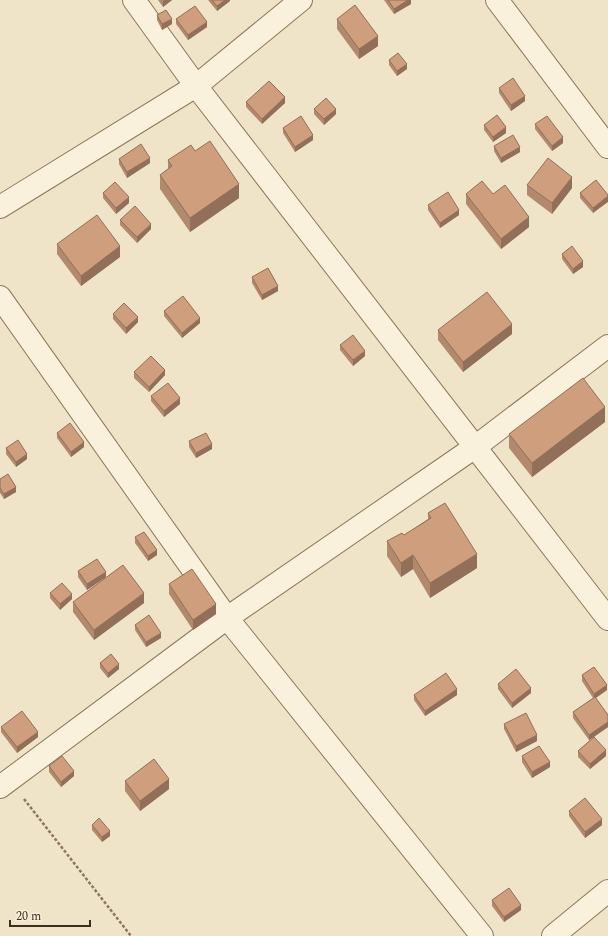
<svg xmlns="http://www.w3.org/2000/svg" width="608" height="936" font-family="Spectral,serif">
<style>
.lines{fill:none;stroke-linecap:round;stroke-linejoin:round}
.minor-casing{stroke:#8d765c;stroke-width:24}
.path{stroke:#8d765c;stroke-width:2.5;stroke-dasharray:3 2;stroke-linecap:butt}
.minor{stroke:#faf1dc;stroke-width:22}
.wall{fill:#b2896c}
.shaded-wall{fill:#916f58}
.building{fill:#cf9f7d;stroke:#916f58}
</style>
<rect width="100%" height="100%" fill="#f0e4c8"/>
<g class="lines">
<defs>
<g id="minor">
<path d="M134 0 196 86 608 619"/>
<path d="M497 0 608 147"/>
<path d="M0 207 196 86 301 0"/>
<path d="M0 297 227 618 482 936"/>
<path d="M0 787 227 618 475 447 608 346"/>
<path d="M553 936 608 891"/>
</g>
</defs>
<!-- minor casing -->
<use href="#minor" class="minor-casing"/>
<!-- path -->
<path class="path" d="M24 799 131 936"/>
<!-- minor -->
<use href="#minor" class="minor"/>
</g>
<!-- wall -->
<g class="wall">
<path d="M158 0H172L163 7Z"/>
<path d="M208 0H230V1L217 11Z"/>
<path d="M384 0H411V4L394 14Z"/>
<path d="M157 15 172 24 162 30 157 20Z"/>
<path d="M176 19 207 27 188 40 176 24Z"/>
<path d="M337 19 378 46 359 59 337 29Z"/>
<path d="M389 60 407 69 397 76 389 65Z"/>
<path d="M499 88 525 101 511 111 499 93Z"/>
<path d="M246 102 285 103 262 124 246 107Z"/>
<path d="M314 109 336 114 324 125 314 114Z"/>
<path d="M535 124 563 143 552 151 535 129Z"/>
<path d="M484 125 506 133 493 142 484 130Z"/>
<path d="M283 128 313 140 295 152 283 133Z"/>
<path d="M494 146 520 152 501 163 494 151Z"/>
<path d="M195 151 239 198 190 232 160 189V175L168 169V160Z"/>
<path d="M119 159 150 163 127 178 119 164Z"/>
<path d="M596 180 593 213 580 198V193Z"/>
<path d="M527 185 572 188 552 214 527 195Z"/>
<path d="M103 193 129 203 116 214 103 198Z"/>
<path d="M466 194H493L529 227 501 249 466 204Z"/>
<path d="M428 205 459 215 440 228 428 210Z"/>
<path d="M120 220 151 229 137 243 120 225Z"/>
<path d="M57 244 120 257 81 286 57 254Z"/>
<path d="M562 254 583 267 573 274 562 259Z"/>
<path d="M252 277 278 291 262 300 252 283Z"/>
<path d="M164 311 200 323 182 338 164 316Z"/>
<path d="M113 314 138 322 126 334 113 319Z"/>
<path d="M438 330 512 334 463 372 438 340Z"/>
<path d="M340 345 365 356 353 366 340 350Z"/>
<path d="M134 372 165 375 149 392 134 378Z"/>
<path d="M151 396 180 404 164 417 151 401Z"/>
<path d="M605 422 532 477 509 448V434Z"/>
<path d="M57 433 84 447 71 457 57 438Z"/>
<path d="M189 441 212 449 196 458 189 447Z"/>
<path d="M6 448 27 459 16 467 6 454Z"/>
<path d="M0 479 16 492 4 499 0 493Z"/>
<path d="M428 513 477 568 430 598 413 569 401 577 387 556V541L404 535 428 519Z"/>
<path d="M135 537 157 555 148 561 135 543Z"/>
<path d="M78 571 106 577 87 590 78 577Z"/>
<path d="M169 584 216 614 193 630 169 594Z"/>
<path d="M50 593 72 599 60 610 50 598Z"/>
<path d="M73 602 144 603 94 640 73 612Z"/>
<path d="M135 625 161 638 146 647 135 630Z"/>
<path d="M100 663 119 669 108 678 100 668Z"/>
<path d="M582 675 607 690 596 698 608 715V727L594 737 606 756 590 769 578 757V751L594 737 589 740 573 718V712L593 698 582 681Z"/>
<path d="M498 684 531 693 512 708 498 689Z"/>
<path d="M414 695H457L425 716 414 700Z"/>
<path d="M504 724 537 741 516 752 504 729Z"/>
<path d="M1 727 38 737 17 753 1 732Z"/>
<path d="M522 756 550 767 532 778 522 762Z"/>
<path d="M49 766 74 776 61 787 49 772Z"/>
<path d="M125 781 169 789 140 811 125 791Z"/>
<path d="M569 811 602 825 585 838 569 816Z"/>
<path d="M92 825 110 836 102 842 92 830Z"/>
<path d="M492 900 521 910 504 922 492 906Z"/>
</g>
<!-- shaded-wall -->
<g class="shaded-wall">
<path d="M165 0H172L163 7V1Z"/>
<path d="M225 0H230V1L217 11V6Z"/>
<path d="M408 0H411V4L394 14V9Z"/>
<path d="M172 19V24L162 30V24Z"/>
<path d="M207 22V27L188 40V35Z"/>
<path d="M378 36V46L359 59V49Z"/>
<path d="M407 64V69L397 76V71Z"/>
<path d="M525 96V101L511 111V105Z"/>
<path d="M285 97V103L262 124V119Z"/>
<path d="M336 109V114L324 125V119Z"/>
<path d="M506 127V133L493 142V137Z"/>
<path d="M313 135V140L295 152V147Z"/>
<path d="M563 137V143L552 151V146Z"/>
<path d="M520 147V152L501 163V158Z"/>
<path d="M150 158V163L127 178V172Z"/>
<path d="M572 177V188L552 214V203Z"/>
<path d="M239 184V198L190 232V218Z"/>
<path d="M608 196V202L593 213V208Z"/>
<path d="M129 197V203L116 214V208Z"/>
<path d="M459 210V215L440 228V223Z"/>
<path d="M529 217V227L501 249V239Z"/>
<path d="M151 224V229L137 243V237Z"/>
<path d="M120 246V257L81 286V276Z"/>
<path d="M583 261V267L573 274V269Z"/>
<path d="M278 286V291L262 300V295Z"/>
<path d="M138 317V322L126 334V328Z"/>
<path d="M200 318V323L182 338V333Z"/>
<path d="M512 324V334L463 372V362Z"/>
<path d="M365 351V356L353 366V360Z"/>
<path d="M165 370V375L149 392V387Z"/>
<path d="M180 398V404L164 417V411Z"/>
<path d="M605 407V422L532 477V463Z"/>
<path d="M84 442V447L71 457V452Z"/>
<path d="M212 444V449L196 458V453Z"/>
<path d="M27 454V459L16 467V462Z"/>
<path d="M16 487V492L4 499V494Z"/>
<path d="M157 550V555L148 561V556Z"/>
<path d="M477 554V568L430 598V583Z"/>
<path d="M413 555V569L401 577V563Z"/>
<path d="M106 572V577L87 590V584Z"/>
<path d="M144 593V603L94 640V630Z"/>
<path d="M72 594V599L60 610V604Z"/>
<path d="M216 604V614L193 630V620Z"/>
<path d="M161 633V638L146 647V642Z"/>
<path d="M119 664V669L108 678V673Z"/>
<path d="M607 685V690L594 699V694Z"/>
<path d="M531 688V693L512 708V703Z"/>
<path d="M457 689V695L425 716V711Z"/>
<path d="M608 722V727L589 740V735Z"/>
<path d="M38 732V737L17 753V747Z"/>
<path d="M537 735V741L516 752V746Z"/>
<path d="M606 750V756L590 769V764Z"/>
<path d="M550 762V767L532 778V772Z"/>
<path d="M74 771V776L61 787V782Z"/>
<path d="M169 779V789L140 811V801Z"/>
<path d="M602 819V825L585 838V832Z"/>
<path d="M110 831V836L102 842V837Z"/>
<path d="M521 905V910L504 922V917Z"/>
</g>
<!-- building -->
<g class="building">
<path d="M212 0H225L217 6Z"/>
<path d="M388 0H408L394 9Z"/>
<path d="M355 5 378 36 359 49 337 19Z"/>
<path d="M195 6 207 22 188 35 176 19Z"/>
<path d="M166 10 172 19 162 24 157 15Z"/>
<path d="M398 53 407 64 397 71 389 60Z"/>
<path d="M513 78 525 96 511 105 499 88Z"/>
<path d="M269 81 285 97 262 119 246 102Z"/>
<path d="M326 98 336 109 324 119 314 109Z"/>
<path d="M497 115 506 127 493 137 484 125Z"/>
<path d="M301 116 313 135 295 147 283 128Z"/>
<path d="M547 116 563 137 552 146 535 124Z"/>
<path d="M513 135 520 147 501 158 494 146Z"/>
<path d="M210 141 239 184 190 218 160 175 172 166 168 160 191 145 195 151Z"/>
<path d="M141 144 150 158 127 172 119 159Z"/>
<path d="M548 158 572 177 552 203 527 185Z"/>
<path d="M596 180 608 195V196L593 208 580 193Z"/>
<path d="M482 181 493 194 505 185 529 217 501 239 466 194Z"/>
<path d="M115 182 129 197 116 208 103 193Z"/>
<path d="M448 192 459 210 440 223 428 205Z"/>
<path d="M135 206 151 224 137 237 120 220Z"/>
<path d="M97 215 120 246 81 276 57 244Z"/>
<path d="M572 246 583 261 573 269 562 254Z"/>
<path d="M268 268 278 286 262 295 252 277Z"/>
<path d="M487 292 512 324 463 362 438 330Z"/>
<path d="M183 296 200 318 182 333 164 311Z"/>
<path d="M124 303 138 317 126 328 113 314Z"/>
<path d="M353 335 365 351 353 360 340 345Z"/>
<path d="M151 356 165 370 149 387 134 372Z"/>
<path d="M583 378 605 407 532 463 509 434Z"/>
<path d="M168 383 180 398 164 411 151 396Z"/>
<path d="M70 423 84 442 71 452 57 433Z"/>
<path d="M206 433 212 444 196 453 189 441Z"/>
<path d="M18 440 27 454 16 462 6 448Z"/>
<path d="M8 474 16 487 4 494 0 488V479Z"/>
<path d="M445 503 477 554 430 583 413 555 401 563 387 541 402 533 404 535 431 518 428 513Z"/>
<path d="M144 532 157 550 148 556 135 537Z"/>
<path d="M97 559 106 572 87 584 78 571Z"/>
<path d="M123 565 144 593 94 630 73 602Z"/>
<path d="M192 569 216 604 193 620 169 584Z"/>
<path d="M62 583 72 594 60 604 50 593Z"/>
<path d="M149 615 161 633 146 642 135 625Z"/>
<path d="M111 654 119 664 108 673 100 663Z"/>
<path d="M594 667 607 685 594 694 582 675Z"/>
<path d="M516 669 531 688 512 703 498 684Z"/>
<path d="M446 673 457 689 425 711 414 695Z"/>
<path d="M595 697 608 715V722L589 735 573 712Z"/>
<path d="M22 711 38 732 17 747 1 727Z"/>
<path d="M526 713 537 735 516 746 504 724Z"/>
<path d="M594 737 606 750 590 764 578 751Z"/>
<path d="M539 746 550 762 532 772 522 756Z"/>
<path d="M62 756 74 771 61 782 49 766Z"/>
<path d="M154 759 169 779 140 801 125 781Z"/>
<path d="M585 798 602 819 585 832 569 811Z"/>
<path d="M99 818 110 831 102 837 92 825Z"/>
<path d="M509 888 521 905 504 917 492 900Z"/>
</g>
<!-- scale -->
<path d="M10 920v6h80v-6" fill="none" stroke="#3d2e20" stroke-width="2"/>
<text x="16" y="920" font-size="12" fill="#3d2e20" stroke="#f7eed8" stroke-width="3" paint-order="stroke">20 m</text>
</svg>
